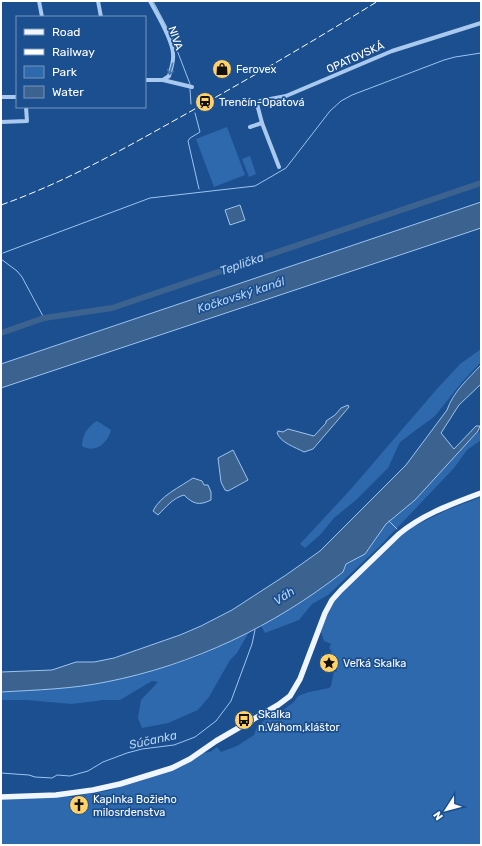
<svg xmlns="http://www.w3.org/2000/svg" width="482" height="846" font-family="Rubik,sans-serif">
<style>
.green{fill:#2e69ad}
.water{fill:#3c6290;stroke:#9cc4f0}
.lines{fill:none;stroke-linecap:round;stroke-linejoin:round}
.stream{stroke:#9cc4f0;stroke-width:1}
.river{stroke:#3c6290;stroke-width:6}
.minor{stroke:#a9c9ee;stroke-width:4}
.major{stroke:#f0f6ff;stroke-width:5.5}
.rail{stroke:#fff;stroke-width:1;stroke-dasharray:7 3;stroke-linecap:butt}
.oneway{stroke:#4674ac}
.labels{text-anchor:middle;stroke-width:3.5;stroke-linejoin:round;paint-order:stroke}
.street-label{font-size:11px;fill:#fff;stroke:#1b4f8f}
.poi-label{font-size:11px;fill:#fff;stroke:#1b4f8f;text-anchor:start}
.water-label{font-size:12px;font-style:italic;fill:#b5d3f5;stroke:#1b4f8f}
</style>
<rect width="100%" height="100%" fill="#1b4f8f"/>
<!-- green -->
<g class="green">
<path d="M227 127 245 175 214 187 196 139Z"/>
<path d="M250 156 256 174 249 177 242 159Z"/>
<path d="M481 349V362L463 381 435 416 400 442 388 468 356 500 334 518 320 535 305 548 300 544 351 489 436 390 460 364Z"/>
<path d="M97 421 111 430C108 443 95 454 82 446 82 435 88 426 97 421Z"/>
<path d="M478 431 481 434V440L467 450 454 468 380 546 328 595 312 604 299 620 265 633 261 626 295 606 343 572 346 564 365 554 386 524Z"/>
<path d="M481 497V845H1V799L68 796 72 797 74 805H79V797L81 795 107 791 183 766 202 753 210 752 217 747 221 752 237 746 254 735 257 727 270 715 278 714 294 702 298 696 309 692 329 688 331 686 334 671 336 672 337 670 335 669 338 663 327 657 332 651 329 648 331 644 324 641 321 632 325 617 333 601 408 529 447 510Z"/>
<path d="M249 632 237 653 230 660 209 697 198 710 168 723 142 728 138 718 141 700 158 682 152 681 120 700H104L72 704 26 700H1V692C67 689 128 681 190 659 210 652 230 641 249 632Z"/>
</g>
<!-- water -->
<g class="water">
<path d="M481 202V228L1 388V364Z"/>
<path d="M240 205 245 220 230 225 225 210Z"/>
<path d="M481 365V384L459 405 441 433 454 449 476 426H480L478 431 415 500 386 524 365 554 346 564 343 572C274 626 193 665 106 682 72 689 36 690 1 692V672L52 670 76 662H94L114 658 180 635 201 626 232 610 286 575 320 551 406 465 447 410C453 392 468 379 481 365Z"/>
<path d="M348 405 349 407 313 449 304 452C295 447 281 443 277 433L278 431 283 432 288 429 314 436 326 423V421L335 415 341 408Z"/>
<path d="M233 450 248 480 228 491 225 490 221 482 218 458Z"/>
<path d="M193 478 202 481 204 485H208L211 492V500C199 506 193 504 184 495 173 498 166 507 158 515L153 511C160 496 180 487 193 478Z"/>
</g>
<g class="lines">
<!-- stream -->
<g class="stream">
<path d="M153 1 172 37 190 84"/>
<path d="M190 89 191 104"/>
<path d="M195 113 200 132 190 138 188 141 199 189"/>
<path d="M3 253 150 198 255 186 286 168 330 111 341 101 352 95 444 60 455 57 481 53"/>
<path d="M1 259 17 271 22 277 44 318"/>
<path d="M389 521 397 529"/>
<path d="M1 773 29 775 35 777 52 778 57 775 70 776 88 771 103 762 127 753 142 749 174 745 195 737 216 721 231 701 252 644 255 630"/>
</g>
<!-- river -->
<path class="river" d="M1 333 44 318 112 308 481 183"/>
<!-- minor -->
<g class="minor">
<path d="M39 1 42 17"/>
<path d="M98 1 101 17"/>
<path d="M150 1C157 14 173 40 173 54 174 61 171 69 169 76L163 80"/>
<path d="M145 80H163L192 87"/>
<path d="M1 97H17"/>
<path d="M1 122 27 121 26 107"/>
<path d="M250 127 262 123"/>
<path d="M279 167 262 123 257 104 260 101 286 96 392 51 481 23"/>
</g>
<!-- major -->
<path class="major" d="M1 797 56 795 93 790 120 784 172 768 190 759 216 741 278 705 290 696 300 679 325 613 332 600 341 590 399 534C423 514 452 504 481 493"/>
<!-- rail -->
<path class="rail" d="M1 205C63 183 120 151 177 119 245 81 312 42 378 1"/>
</g>
<!-- one-way arrows -->
<defs><path id="oneway-shaft" d="M-6 0H5M1.5-3L5.5 0L1.5 3" fill="none" stroke-width="1.6" stroke-linecap="round" stroke-linejoin="round"/></defs>
<use class="oneway" href="#oneway-shaft" transform="translate(171 69) rotate(106)"/>
<!-- icons -->
<defs>
<symbol id="shop-disc" viewBox="-11 -11 22 22"><circle r="9.5" fill="#ffd166" stroke="#1b4f8f"/><path d="M-5-2.5h2.3a2.7 3.5 0 0 1 5.4 0H5L5.5 6h-11ZM-1.5-2.5h3a1.5 2.3 0 0 0-3 0Z" fill="#111"/></symbol>
<symbol id="station-disc" viewBox="-11 -11 22 22"><circle r="9.5" fill="#ffd166" stroke="#1b4f8f"/><path d="M-3-6H3Q5-6 5-4V2Q5 4 3 4L4.5 6H3L1.5 4h-3L-3 6H-4.5L-3 4Q-5 4-5 2V-4Q-5-6-3-6ZM-3.5-4v3h7v-3ZM-3.5 1v1.5H-2V1ZM2 1v1.5H3.5V1Z" fill="#111"/></symbol>
<symbol id="sight-disc" viewBox="-11 -11 22 22"><circle r="9.5" fill="#ffd166" stroke="#1b4f8f"/><path d="M0-6L1.8-2.2L6-1.7L2.9 1.2L3.7 5.4L0 3.3L-3.7 5.4L-2.9 1.2L-6-1.7L-1.8-2.2Z" fill="#111"/></symbol>
<symbol id="bus-disc" viewBox="-11 -11 22 22"><circle r="9.5" fill="#ffd166" stroke="#1b4f8f"/><path d="M-5-6H5V4H4V6H2V4H-2V6H-4V4H-5ZM-3.5-4V0h7V-4ZM-3.5 1.2v1.5H-2V1.2ZM2 1.2v1.5H3.5V1.2Z" fill="#111"/></symbol>
<symbol id="church-disc" viewBox="-11 -11 22 22"><circle r="9.5" fill="#ffd166" stroke="#1b4f8f"/><path d="M-1.2-6h2.4v3.5h3.3v2.4h-3.3V6h-2.4V-.1h-3.3v-2.4h3.3Z" fill="#111"/></symbol>
</defs>
<g fill-rule="evenodd">
<use href="#shop-disc" x="211" y="58" width="22" height="22"/>
<use href="#station-disc" x="194" y="91" width="22" height="22"/>
<use href="#sight-disc" x="318" y="652" width="22" height="22"/>
<use href="#bus-disc" x="233" y="709" width="22" height="22"/>
<use href="#church-disc" x="68" y="794" width="22" height="22"/>
</g>
<g class="labels">
<!-- street labels -->
<g class="street-label">
<text transform="translate(176 38) rotate(71)" y="4">NIVA</text>
<text transform="translate(355 57) rotate(-24)" y="4">OPATOVSKÁ</text>
</g>
<!-- poi labels -->
<g class="poi-label">
<text x="236" y="73">Ferovex</text>
<text x="219" y="106">Trenčín-Opatová</text>
<text x="343" y="667">Veľká Skalka</text>
<text x="258" y="718">Skalka<tspan x="258" dy="13">n.Váhom,kláštor</tspan></text>
<text x="93" y="803">Kaplnka Božieho<tspan x="93" dy="13">milosrdenstva</tspan></text>
</g>
<!-- water labels -->
<g class="water-label">
<text transform="translate(242 264) rotate(-19)" y="4">Teplička</text>
<text transform="translate(241 295) rotate(-18)" y="4">Kočkovský kanál</text>
<text transform="translate(284 596) rotate(-34)" y="4">Váh</text>
<text transform="translate(153 740) rotate(-12)" y="4">Súčanka</text>
</g>
</g>
<!-- border -->
<rect width="482" height="846" fill="none" stroke="#ffffff" stroke-width="4"/>
<!-- legend -->
<rect x="16" y="16" width="130" height="92" fill="#1b4f8f" stroke="#7695bc"/>
<rect x="24" y="29" width="20" height="6" fill="#f0f6ff" stroke="#7695bc"/>
<text x="52" y="36" font-size="12" fill="#ffffff">Road</text>
<rect x="24" y="49" width="20" height="6" fill="#ffffff" stroke="#7695bc"/>
<text x="52" y="56" font-size="12" fill="#ffffff">Railway</text>
<rect x="24" y="66" width="20" height="12" fill="#2e69ad" stroke="#7695bc"/>
<text x="52" y="76" font-size="12" fill="#ffffff">Park</text>
<rect x="24" y="86" width="20" height="12" fill="#3c6290" stroke="#7695bc"/>
<text x="52" y="96" font-size="12" fill="#ffffff">Water</text>
<!-- north arrow -->
<g transform="translate(446 810) rotate(234)" stroke="#1b4f8f" stroke-width="3" paint-order="stroke">
<path d="M0-3L7 15L0 10L-7 15Z" fill="#ffffff"/>
<text y="-6" font-size="11" font-weight="bold" text-anchor="middle" fill="#ffffff">N</text>
</g>
</svg>
